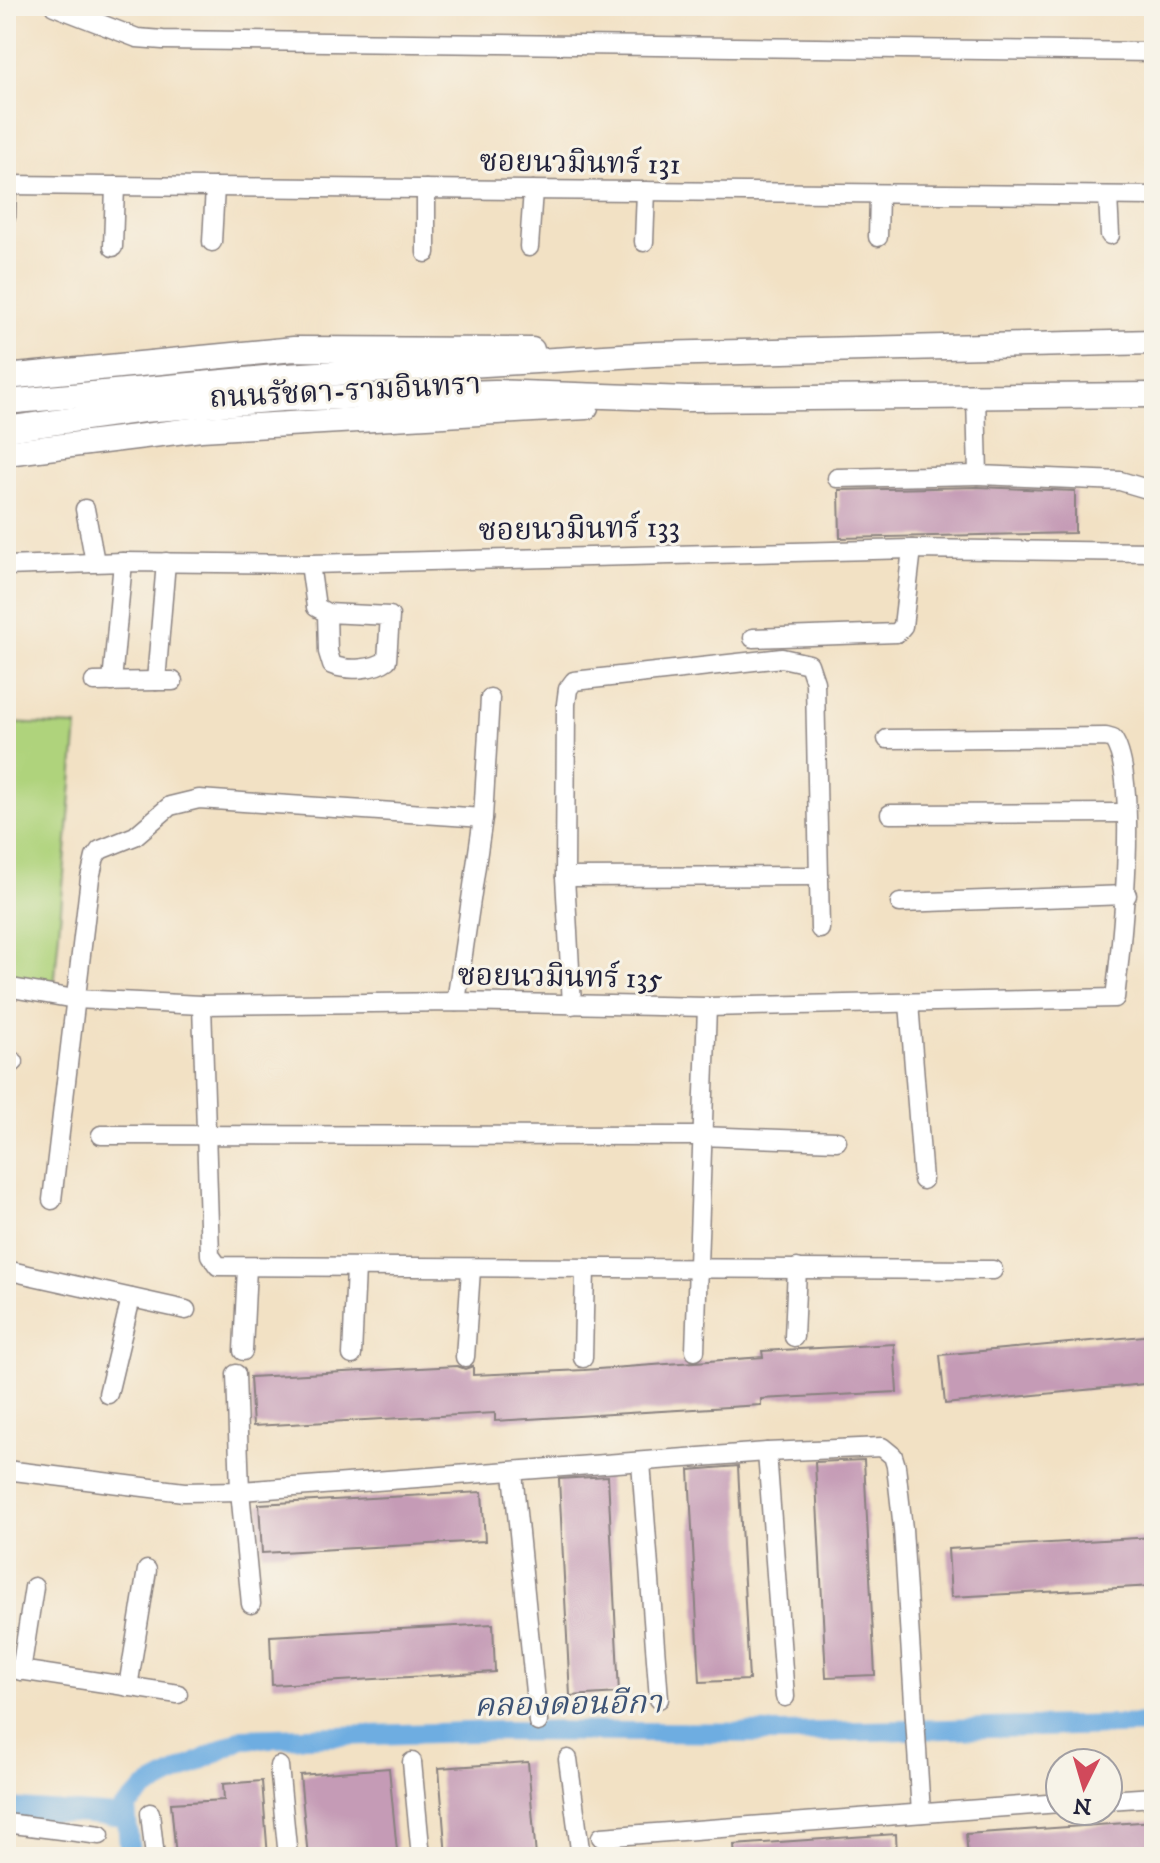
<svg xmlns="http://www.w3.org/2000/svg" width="1160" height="1863" font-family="'IM FELL DW Pica','Noto Serif Thai',serif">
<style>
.green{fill:#afd37b;stroke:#687a5b;stroke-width:2}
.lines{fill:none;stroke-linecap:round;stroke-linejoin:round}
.canal{stroke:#6eade1;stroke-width:20}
.building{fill:#c59bb6}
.minor-casing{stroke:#8a8280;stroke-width:21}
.major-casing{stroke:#8a8280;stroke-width:27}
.minor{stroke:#fff;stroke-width:18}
.major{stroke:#fff;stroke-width:24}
.labels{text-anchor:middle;stroke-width:6;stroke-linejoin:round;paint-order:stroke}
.street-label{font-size:30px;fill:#22223b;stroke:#f7f3e8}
.water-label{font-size:32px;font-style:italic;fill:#3d5375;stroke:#f7f3e8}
</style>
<rect width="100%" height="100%" fill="#f7f3e8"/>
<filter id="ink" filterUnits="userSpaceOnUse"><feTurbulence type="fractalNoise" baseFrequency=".0125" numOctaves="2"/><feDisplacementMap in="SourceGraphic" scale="16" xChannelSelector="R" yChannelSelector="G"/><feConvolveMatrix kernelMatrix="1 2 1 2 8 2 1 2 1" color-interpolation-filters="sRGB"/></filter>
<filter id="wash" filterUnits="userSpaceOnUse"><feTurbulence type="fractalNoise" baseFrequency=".006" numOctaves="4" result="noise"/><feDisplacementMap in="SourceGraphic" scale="32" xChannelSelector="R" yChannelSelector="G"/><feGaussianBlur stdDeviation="1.8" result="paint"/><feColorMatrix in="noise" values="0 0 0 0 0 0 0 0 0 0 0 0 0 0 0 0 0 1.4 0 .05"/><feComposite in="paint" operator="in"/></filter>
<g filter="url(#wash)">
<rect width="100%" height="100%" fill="#f2e1c4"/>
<!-- green -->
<path class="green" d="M6 723 77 726 54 989 6 979Z"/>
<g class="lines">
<!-- canal -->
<g class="canal">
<path d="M126 1807 130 1857"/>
<path d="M6 1808 116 1816 144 1790 242 1739 500 1731 784 1733 1154 1724"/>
</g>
</g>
<g id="blocks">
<!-- building -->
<g class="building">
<path d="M978 487 1075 491V533L840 538 839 490Z"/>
<path d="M1154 1335V1383L945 1404 940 1355Z"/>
<path d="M894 1344 897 1392 761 1399V1405L495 1421V1413L253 1426 250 1377 457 1366 465 1369 473 1366V1375L584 1370 763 1357 762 1351Z"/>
<path d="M864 1460 875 1675 826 1677 815 1462Z"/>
<path d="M738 1466 749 1680 700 1682 689 1470Z"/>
<path d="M608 1476 619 1693 570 1696 559 1479Z"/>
<path d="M482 1492 485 1541 262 1553 259 1504Z"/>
<path d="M1154 1537V1586L951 1597 948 1549Z"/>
<path d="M493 1624 495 1672 272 1685 270 1636Z"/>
<path d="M528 1762 536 1857H446L439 1768Z"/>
<path d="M389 1768 397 1851 308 1857 300 1775Z"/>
<path d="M262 1781 268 1857H176L171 1803 224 1800 223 1784Z"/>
<path d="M1154 1821V1857H968L966 1834Z"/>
<path d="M896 1834 897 1857H735L734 1845Z"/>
</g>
</g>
</g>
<g filter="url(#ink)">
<use href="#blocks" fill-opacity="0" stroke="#8a8280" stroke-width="2"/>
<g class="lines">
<defs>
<g id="minor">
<path d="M54 6 137 38 163 40 1154 52"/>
<path d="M6 185 1154 196"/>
<path d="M1108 196 1110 235"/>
<path d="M6 217 7 185"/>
<path d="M878 237 879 194"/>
<path d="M212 242 215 187"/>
<path d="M644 242 646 191"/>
<path d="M113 247 115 186"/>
<path d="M529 247 533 190"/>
<path d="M426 253V189"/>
<path d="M976 396 978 475 1120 481 1154 491"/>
<path d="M837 478 978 475"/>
<path d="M85 509 95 562"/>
<path d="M166 562 156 681H173"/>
<path d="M310 564 316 607 327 613 390 616 387 660C374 670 347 671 332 665L328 652 327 613"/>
<path d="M6 566 123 562 310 564 912 549 1154 552"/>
<path d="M753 638 897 633 903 626 912 549"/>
<path d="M94 682 156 681"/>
<path d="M112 682 123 562"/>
<path d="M890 814 1125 813"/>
<path d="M565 877 818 876"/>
<path d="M900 903 1127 895"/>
<path d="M6 987 75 999 202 1005 456 1002 707 1007 1115 998C1121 948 1140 777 1113 739L1106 737 887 739"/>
<path d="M456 1002 483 818 490 698"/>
<path d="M909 1003 923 1180"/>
<path d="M202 1005 210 1255 218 1266 993 1270"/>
<path d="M572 1005 565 877 566 704 568 689 574 681 782 658 809 664 815 682 820 929"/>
<path d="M6 1060 14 1062"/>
<path d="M101 1135 700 1136 837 1141"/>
<path d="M52 1200 90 878 95 857 100 850 135 836 170 806 199 799 483 818"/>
<path d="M6 1270 186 1310"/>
<path d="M794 1337 797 1268"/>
<path d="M243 1351 247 1267"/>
<path d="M695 1351 707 1007"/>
<path d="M352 1355 356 1269"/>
<path d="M465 1357 471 1270"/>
<path d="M583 1358 585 1268"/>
<path d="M236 1374 240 1491 251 1604"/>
<path d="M108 1394 131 1298"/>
<path d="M767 1452 785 1697"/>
<path d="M641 1462 659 1699"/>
<path d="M6 1470 184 1492 240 1491 767 1452 882 1447 893 1456 896 1466 903 1529 921 1813"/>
<path d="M513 1473 538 1722"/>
<path d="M6 1668 178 1694"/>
<path d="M21 1671 34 1587"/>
<path d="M128 1687 147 1570"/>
<path d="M568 1759 581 1857"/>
<path d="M412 1762 421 1857"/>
<path d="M279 1766 288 1857"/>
<path d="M1108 1800 1154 1797"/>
<path d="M150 1813 155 1857"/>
<path d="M6 1823 100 1835"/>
<path d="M601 1837 1060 1803"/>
</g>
<g id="major">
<path d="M6 377 294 349 532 350"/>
<path d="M6 402 286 376 654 354 1154 342"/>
<path d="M6 429 143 410 282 399 495 392 688 399 1154 395"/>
<path d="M6 453 201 429 586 407"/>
</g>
</defs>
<!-- minor casing -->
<use href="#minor" class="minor-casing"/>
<!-- major casing -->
<use href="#major" class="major-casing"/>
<!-- minor -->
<use href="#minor" class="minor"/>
<!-- major -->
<use href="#major" class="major"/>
</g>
</g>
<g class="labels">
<!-- street labels -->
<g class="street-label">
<text transform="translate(580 162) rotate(1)" y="10">ซอยนวมินทร์ 131</text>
<text transform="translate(345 390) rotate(-3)" y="10">ถนนรัชดา-รามอินทรา</text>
<text transform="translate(579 528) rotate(-1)" y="10">ซอยนวมินทร์ 133</text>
<text transform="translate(560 976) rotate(1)" y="10">ซอยนวมินทร์ 135</text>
</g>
<!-- water labels -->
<g class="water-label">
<text transform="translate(568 1703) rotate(-1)" y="11">คลองดอนอีกา</text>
</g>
</g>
<!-- margin -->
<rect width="1160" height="1863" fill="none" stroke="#f7f3e8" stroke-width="32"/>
<!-- north arrow -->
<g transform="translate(1084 1787) rotate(185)"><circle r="38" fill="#f7f3e8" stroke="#a29fa3" stroke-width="2"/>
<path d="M0-6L14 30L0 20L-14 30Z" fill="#d1495b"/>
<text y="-12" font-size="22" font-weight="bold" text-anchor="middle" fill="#22223b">N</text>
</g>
</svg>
